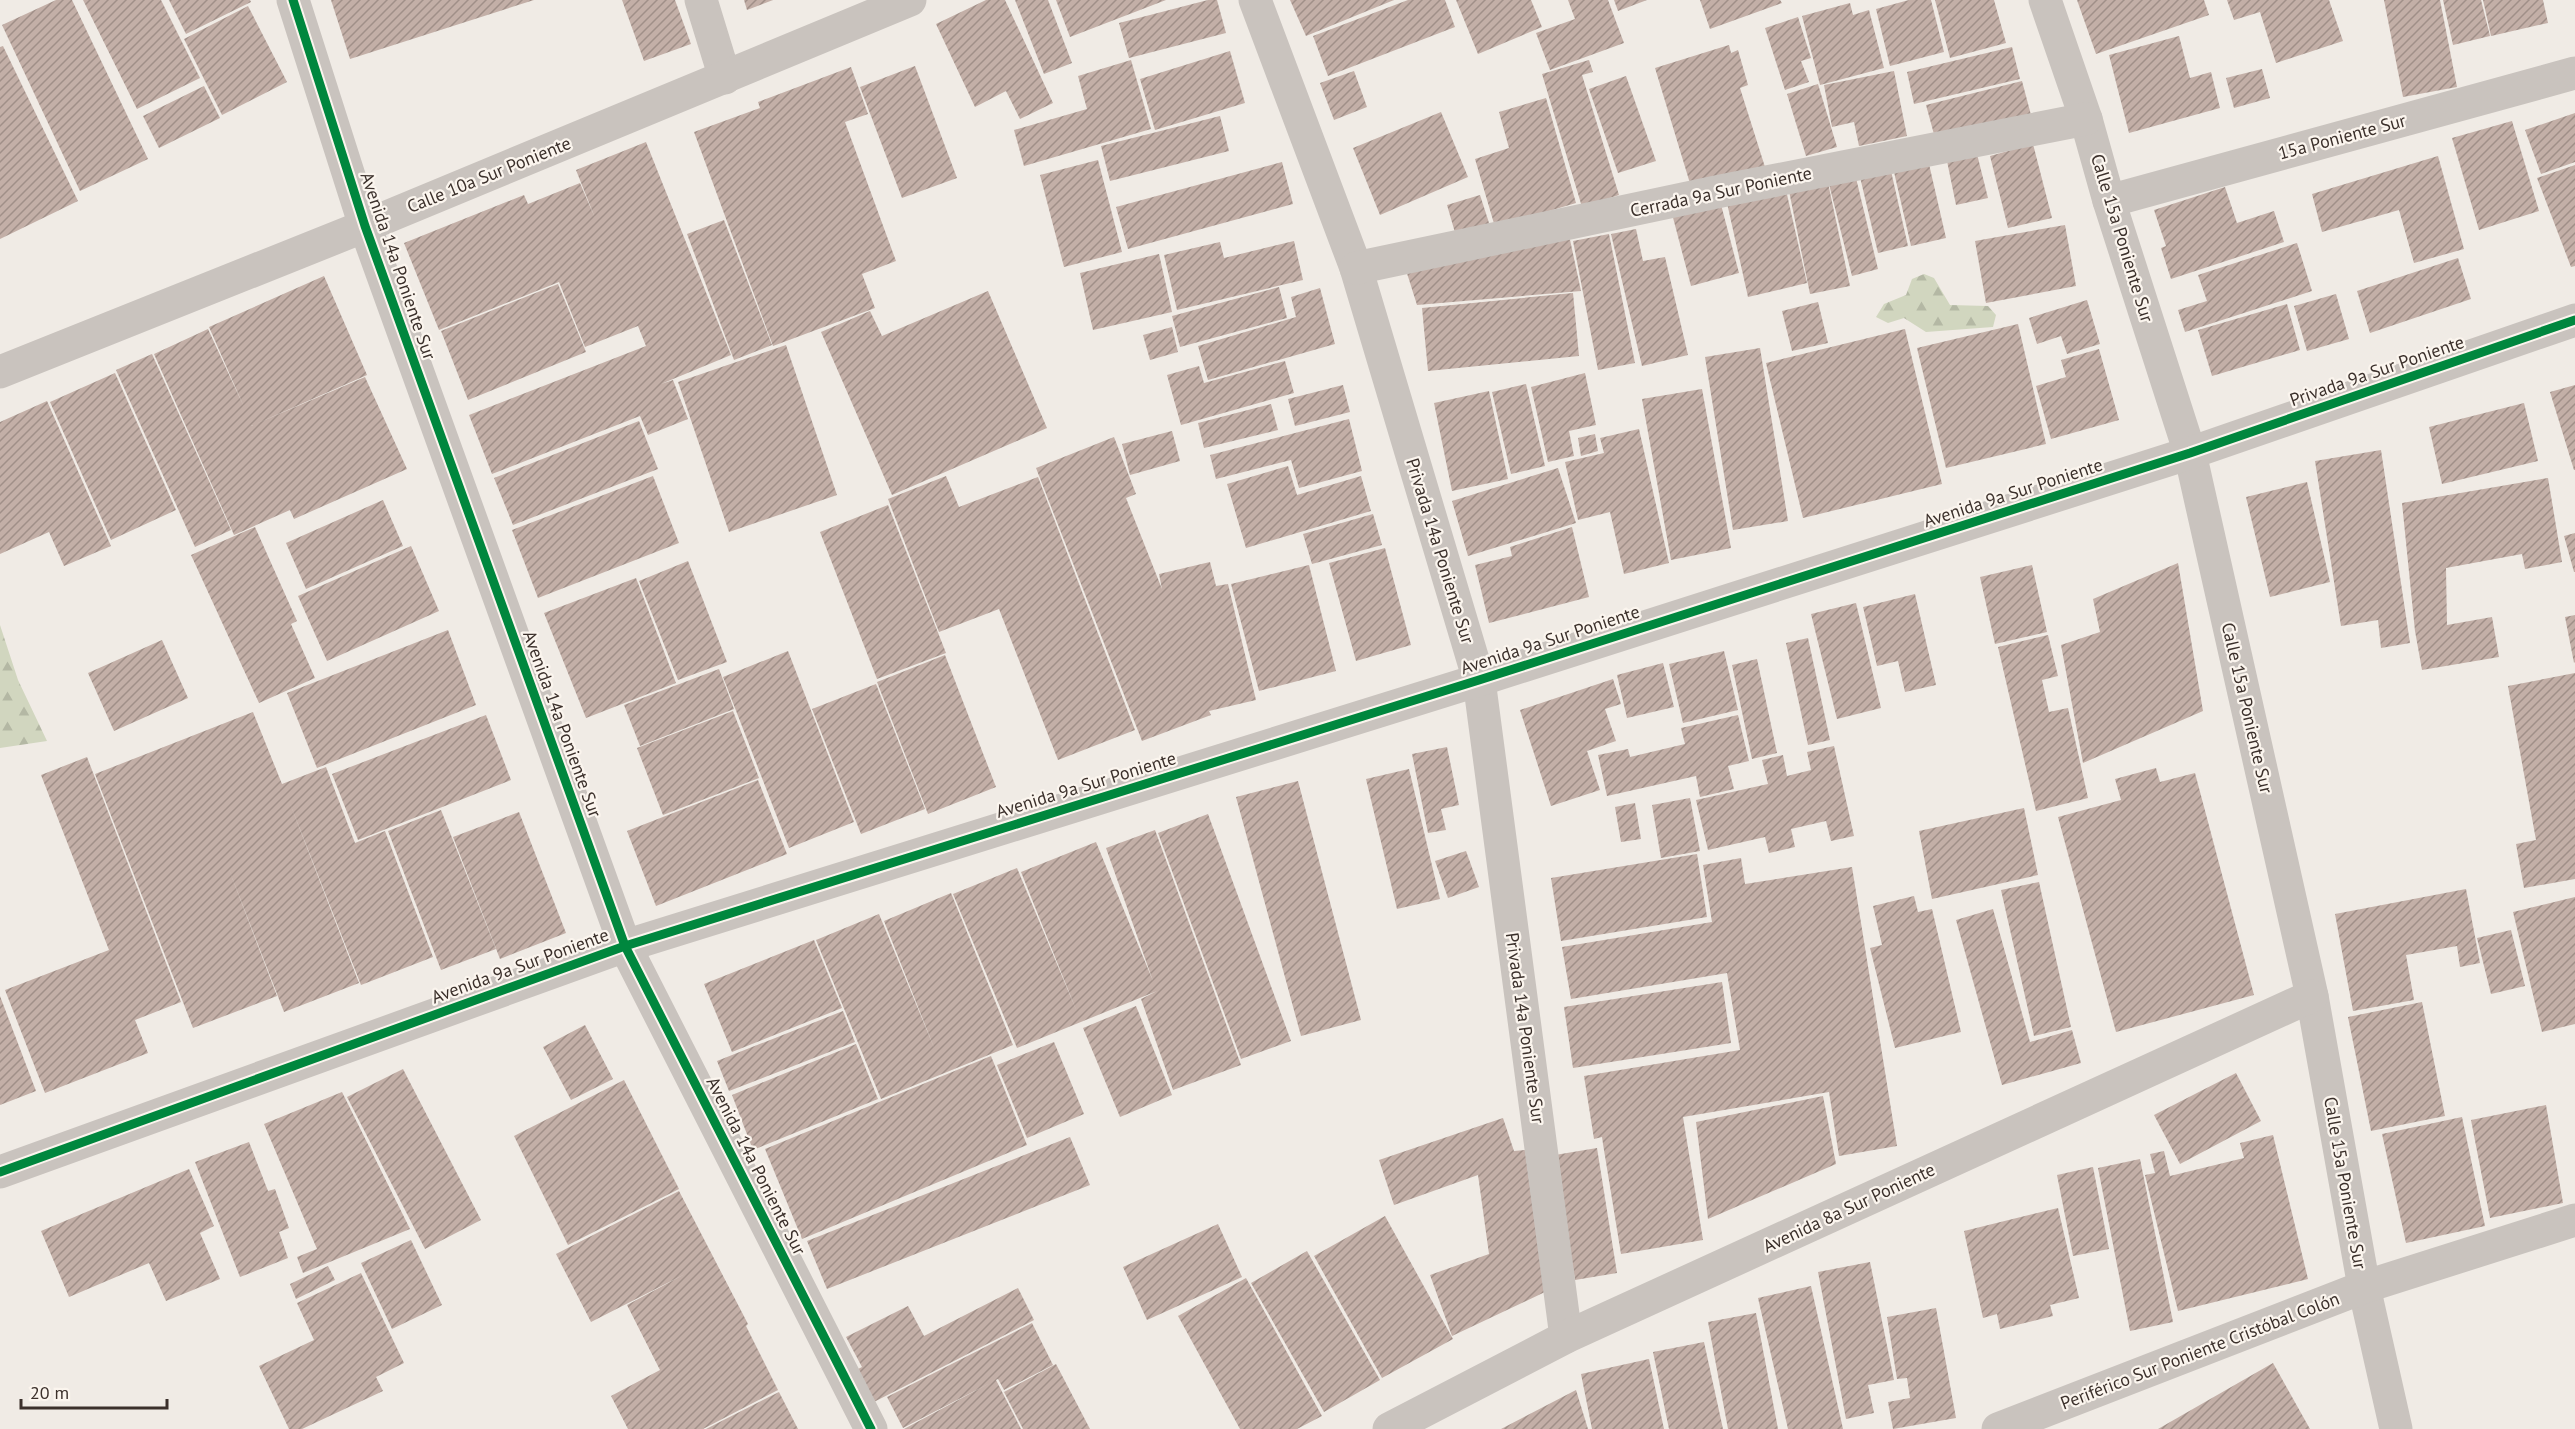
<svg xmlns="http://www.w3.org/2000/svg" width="2575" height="1429" font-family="'PT Sans',sans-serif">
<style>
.forest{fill:url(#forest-firs)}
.building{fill:url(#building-hatch)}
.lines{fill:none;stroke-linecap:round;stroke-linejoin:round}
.minor{stroke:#c9c3be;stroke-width:33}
.cycleway-casing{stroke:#fbf5ee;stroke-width:13}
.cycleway{stroke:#00873e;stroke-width:9}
.labels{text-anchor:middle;stroke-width:4.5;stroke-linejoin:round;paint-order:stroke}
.street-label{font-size:18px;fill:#3b302b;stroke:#fbf5ee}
</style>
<defs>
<pattern id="forest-firs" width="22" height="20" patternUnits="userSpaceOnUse" patternTransform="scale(1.5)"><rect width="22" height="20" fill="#d1d6bf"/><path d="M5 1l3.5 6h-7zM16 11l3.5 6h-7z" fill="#b4b8a4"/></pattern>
<pattern id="building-hatch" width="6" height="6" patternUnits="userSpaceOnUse" patternTransform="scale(1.5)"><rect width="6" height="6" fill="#c3afa7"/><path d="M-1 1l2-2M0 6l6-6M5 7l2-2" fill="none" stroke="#a08f88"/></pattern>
</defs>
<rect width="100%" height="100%" fill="#f0ebe5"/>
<!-- forest -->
<g class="forest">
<path d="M1924 274 1934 278 1950 305 1988 306 1996 315 1993 327 1926 332 1904 318 1888 323 1876 317 1884 304 1906 295 1912 279Z"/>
<path d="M0 625 18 680 47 741 0 748Z"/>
</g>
<!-- building -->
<g class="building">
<path d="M56 0H72L148 159 80 191 2 25Z"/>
<path d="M83 0H161L200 78 137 109Z"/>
<path d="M169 0H250L251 2 186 34Z"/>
<path d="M331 0H534L350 59Z"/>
<path d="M622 0H675L691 44 644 61Z"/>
<path d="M744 0H773L747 10Z"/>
<path d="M986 0H1005L1053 103 1020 119 1006 91 975 107 936 24Z"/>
<path d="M1015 0H1048L1072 63 1044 74Z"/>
<path d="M1056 0H1166L1070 37Z"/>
<path d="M1208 0H1217L1226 33 1129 58 1119 23Z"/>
<path d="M1290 0H1394L1306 36Z"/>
<path d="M1408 0H1445L1455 27 1328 76 1313 36Z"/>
<path d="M1456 0H1531L1542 27 1478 54Z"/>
<path d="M1568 0H1608L1624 43 1550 70 1536 33 1575 19Z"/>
<path d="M1614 0H1647L1618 11Z"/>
<path d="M1700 0H1780L1782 3 1710 29Z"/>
<path d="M1909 0H1931L1944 52 1890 66 1876 9Z"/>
<path d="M1935 0H1994L2006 43 1950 58Z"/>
<path d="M2077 0H2204L2209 15 2096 54Z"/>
<path d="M2227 0H2329L2343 41 2276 63 2260 12 2234 20Z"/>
<path d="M2384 0H2440L2457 87 2403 97Z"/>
<path d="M2443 0H2481L2490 36 2453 45Z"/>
<path d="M2483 0H2543L2548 23 2491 36Z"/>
<path d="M1850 3 1853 15 1869 10 1884 68 1820 85 1802 16Z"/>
<path d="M248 6 287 82 222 115 184 39Z"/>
<path d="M1798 17 1811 58 1801 61 1809 82 1785 90 1765 28Z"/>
<path d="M2179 36 2190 78 2211 72 2220 108 2129 133 2109 55Z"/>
<path d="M1729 45 1731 53 1738 50 1748 85 1740 88 1765 167 1692 190 1655 68Z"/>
<path d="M3 46 78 201 0 239V47Z"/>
<path d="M2012 47 2020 79 1914 104 1907 72Z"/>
<path d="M1230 51 1245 103 1155 130 1140 79Z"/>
<path d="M1131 60 1151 129 1024 166 1014 130 1087 109 1078 76Z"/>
<path d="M1589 60 1593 72 1582 75 1619 195 1582 207 1542 74Z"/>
<path d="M915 66 957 178 902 198 860 87Z"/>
<path d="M851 67 868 114 845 122 896 261 862 274 875 308 773 346 694 132 760 108 758 102Z"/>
<path d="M2262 69 2270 98 2234 108 2226 78Z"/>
<path d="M1354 71 1367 107 1334 120 1320 83Z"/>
<path d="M1894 71 1907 136 1859 146 1854 122 1832 127 1824 85Z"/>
<path d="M1626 76 1656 161 1618 173 1589 89Z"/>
<path d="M2022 81 2031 115 1935 138 1926 105Z"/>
<path d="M1818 84 1837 147 1806 156 1787 94Z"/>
<path d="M204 86 220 118 159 148 143 116Z"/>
<path d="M1546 98 1576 203 1495 227 1475 159 1509 148 1499 112Z"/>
<path d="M1441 112 1468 177 1380 215 1353 148Z"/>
<path d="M2575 113V162L2541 174 2525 130Z"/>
<path d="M1220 116 1229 151 1110 181 1101 146Z"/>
<path d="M2512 121 2539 211 2479 230 2452 138Z"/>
<path d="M646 142 731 355 661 384 673 380 688 419 648 435 640 416 492 474 469 415 646 346 638 326 585 347 559 282 439 330 404 243 524 195 528 204 580 183 595 218 576 170Z"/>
<path d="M2033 144 2052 218 2008 228 1990 156Z"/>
<path d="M1977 154 1988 198 1956 205 1947 161Z"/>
<path d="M2438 156 2464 249 2414 263 2399 210 2322 232 2312 194Z"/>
<path d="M1098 160 1122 252 1064 267 1040 175Z"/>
<path d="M1282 162 1293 204 1128 249 1116 207Z"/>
<path d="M1929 164 1946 238 1911 246 1894 172Z"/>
<path d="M2575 165V266L2571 267 2537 178Z"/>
<path d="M1891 171 1908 246 1878 253 1860 177Z"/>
<path d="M1856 178 1878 269 1852 276 1829 184Z"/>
<path d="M1828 183 1850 286 1810 294 1789 191Z"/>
<path d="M2225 187 2237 223 2274 211 2284 242 2171 279 2161 248 2166 246 2154 210Z"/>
<path d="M1786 190 1807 283 1748 297 1727 203Z"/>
<path d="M1480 195 1490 226 1456 236 1447 205Z"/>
<path d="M1719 197 1739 273 1691 286 1671 210Z"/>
<path d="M724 220 772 345 734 360 687 234Z"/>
<path d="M2065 225 2076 286 1986 303 1975 241Z"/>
<path d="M1636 229 1643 261 1665 257 1688 355 1642 366 1611 234Z"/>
<path d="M1609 234 1635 363 1598 370 1573 241Z"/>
<path d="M1569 235 1581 291 1417 305 1405 267Z"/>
<path d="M1294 241 1303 280 1177 310 1164 255 1220 242 1224 258Z"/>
<path d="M2297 243 2312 291 2185 332 2178 310 2207 301 2198 275Z"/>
<path d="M1159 254 1172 312 1093 330 1080 273Z"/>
<path d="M2458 258 2471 299 2370 333 2357 291Z"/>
<path d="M324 276 367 375 251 426 365 377 407 469 294 519 290 510 234 535 154 354 208 329 244 407 209 327Z"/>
<path d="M558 284 586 352 468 400 441 331Z"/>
<path d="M1279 287 1287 318 1180 347 1172 316Z"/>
<path d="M1320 288 1335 344 1208 380 1198 346 1296 317 1291 297Z"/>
<path d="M988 291 1047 428 892 495 821 332 870 311 882 336Z"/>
<path d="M1573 293 1579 356 1428 371 1422 308Z"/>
<path d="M2336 294 2349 339 2307 351 2294 306Z"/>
<path d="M2087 300 2100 344 2067 354 2061 336 2037 344 2029 318Z"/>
<path d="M1818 302 1828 343 1792 351 1782 311Z"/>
<path d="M2287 304 2300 350 2212 376 2198 330Z"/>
<path d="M2018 324 2046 444 1946 468 1917 348Z"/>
<path d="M1172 327 1178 352 1150 360 1143 335Z"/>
<path d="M1905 329 1942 484 1803 518 1766 363Z"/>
<path d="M786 345 837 495 729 532 678 382Z"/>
<path d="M1760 348 1788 521 1733 530 1705 357Z"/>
<path d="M2099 349 2119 420 2051 439 2036 386 2066 377 2061 360Z"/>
<path d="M152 354 231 530 195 547 116 370Z"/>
<path d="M1285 361 1294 393 1181 425 1167 375 1199 366 1204 383Z"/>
<path d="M115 373 176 510 111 540 50 402Z"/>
<path d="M1585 373 1596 425 1569 431 1574 456 1548 462 1531 387Z"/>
<path d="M1526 384 1545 466 1511 474 1492 392Z"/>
<path d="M1343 385 1350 412 1295 426 1288 399Z"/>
<path d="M2575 385V470H2574L2550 392Z"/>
<path d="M1702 389 1731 548 1671 560 1642 399Z"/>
<path d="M1489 391 1508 479 1452 491 1434 403Z"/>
<path d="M47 401 111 546 64 566 49 532 0 554V422Z"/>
<path d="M2524 403 2538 461 2442 484 2429 427Z"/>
<path d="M1271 404 1278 430 1204 448 1198 423Z"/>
<path d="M1349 419 1362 471 1299 488 1291 460 1216 479 1210 455Z"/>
<path d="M639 421 658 469 513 525 494 478Z"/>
<path d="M1639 429 1669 563 1624 574 1610 512 1578 520 1565 462 1604 453 1600 438Z"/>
<path d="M1172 431 1180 461 1130 475 1122 444Z"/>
<path d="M1595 434 1598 451 1581 456 1578 438Z"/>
<path d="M1114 437 1136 494 1126 498 1162 589 1159 574 1210 562 1216 586 1228 584 1256 700 1209 711 1211 715 1142 741 1036 468Z"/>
<path d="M2381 450 2410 643 2381 648 2378 620 2341 626 2315 461Z"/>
<path d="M1288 466 1297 495 1361 476 1371 511 1246 548 1227 484Z"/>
<path d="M1558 468 1576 523 1468 556 1452 501Z"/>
<path d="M653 476 679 543 538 598 512 530Z"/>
<path d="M946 476 959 507 1038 477 1135 730 1058 760 999 609 939 632 888 499Z"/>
<path d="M2548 478 2562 562 2525 569 2522 554 2446 568 2447 625 2492 617 2499 657 2422 670 2415 631 2402 503Z"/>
<path d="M2307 482 2330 582 2270 597 2246 497Z"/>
<path d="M383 500 403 546 306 589 286 543Z"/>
<path d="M888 505 946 653 877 679 820 532Z"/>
<path d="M1373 514 1382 545 1312 564 1303 534Z"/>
<path d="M255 527 297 621 291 624 315 678 259 703 191 555Z"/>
<path d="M1572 527 1589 597 1489 623 1475 565 1512 556 1510 547Z"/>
<path d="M2575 533V572H2574L2564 536Z"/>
<path d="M411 546 439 611 327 661 298 596Z"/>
<path d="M1385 548 1411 645 1356 661 1329 563Z"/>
<path d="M688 561 727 662 678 680 639 581Z"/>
<path d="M2178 563 2203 711 2083 763 2061 645 2100 632 2093 599Z"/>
<path d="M1309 565 1336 671 1259 691 1231 584Z"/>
<path d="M2032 565 2047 632 1995 644 1980 577Z"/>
<path d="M636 578 676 683 586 718 544 613Z"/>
<path d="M1915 594 1936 685 1905 692 1898 661 1877 666 1863 607Z"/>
<path d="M1856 603 1881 708 1837 719 1811 614Z"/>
<path d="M2575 615V662L2574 663 2565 617Z"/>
<path d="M448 630 476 705 317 768 287 693Z"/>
<path d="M2048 635 2058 676 2042 680 2049 712 2068 708 2088 798 2036 811 1998 647Z"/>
<path d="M1808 638 1830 740 1808 745 1786 643Z"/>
<path d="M162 640 188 698 114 731 88 673Z"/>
<path d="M788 651 854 822 789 848 723 677Z"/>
<path d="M1724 651 1738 710 1683 723 1669 664Z"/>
<path d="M945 655 996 787 928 814 877 682Z"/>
<path d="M1757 659 1777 753 1752 759 1732 665Z"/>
<path d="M1663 663 1674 707 1627 718 1617 675Z"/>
<path d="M719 669 734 709 640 746 624 705Z"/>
<path d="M2575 673V879L2524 888 2516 844 2536 840 2508 686Z"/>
<path d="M1613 679 1621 704 1605 709 1616 741 1587 751 1600 790 1551 806 1520 710Z"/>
<path d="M876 684 925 809 861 834 812 709Z"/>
<path d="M733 711 759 778 663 815 637 748Z"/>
<path d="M253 712 282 784 326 767 355 843 385 831 433 957 361 985 289 801 359 983 284 1012 228 867 277 996 193 1028 95 774Z"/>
<path d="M486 715 511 780 358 840 332 774Z"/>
<path d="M1738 715 1749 761 1728 766 1734 789 1700 797 1696 776 1607 796 1598 755 1628 749 1630 757 1685 744 1681 728Z"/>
<path d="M1834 746 1854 836 1831 841 1826 821 1791 829 1795 847 1769 853 1765 837 1708 850 1696 800 1768 784 1762 760 1783 755 1787 776 1811 770 1807 752Z"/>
<path d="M1447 747 1459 805 1441 809 1446 830 1428 833 1412 754Z"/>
<path d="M87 757 181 1002 135 1020 148 1053 45 1093 5 990 109 950 41 775Z"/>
<path d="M2156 768 2160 782 2195 773 2254 995 2116 1032 2058 817 2121 800 2115 779Z"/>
<path d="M1409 769 1440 899 1397 909 1366 779Z"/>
<path d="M758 780 787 854 656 906 627 831Z"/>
<path d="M1298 781 1361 1020 1301 1036 1236 797Z"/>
<path d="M1690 798 1700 851 1661 858 1652 805Z"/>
<path d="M1635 803 1641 839 1621 842 1615 807Z"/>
<path d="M2024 808 2038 875 1932 899 1919 831Z"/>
<path d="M441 810 496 949 441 970 388 831Z"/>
<path d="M519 812 566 933 500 959 453 837Z"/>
<path d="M1208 814 1291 1041 1241 1059 1158 833Z"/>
<path d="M1155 830 1241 1065 1173 1090 1141 999 1157 991 1017 1048 953 894 1017 868 1077 1012 1021 872 1096 842 1153 981 1106 848Z"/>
<path d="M1466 851 1479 887 1448 898 1435 861Z"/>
<path d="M1697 854 1707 917 1561 941 1551 878Z"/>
<path d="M1741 858 1745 884 1852 867 1897 1146 1839 1156 1829 1092 1683 1117 1703 1240 1621 1254 1603 1144 1602 1137 1594 1139 1584 1076 1740 1050 1727 973 1571 999 1562 947 1712 922 1703 865Z"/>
<path d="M2039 882 2071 1027 2034 1036 2001 890Z"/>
<path d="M2466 889 2480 963 2460 967 2457 946 2406 955 2414 1000 2353 1011 2335 914Z"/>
<path d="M951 893 1013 1045 881 1099 816 940 879 914 935 1050 884 921Z"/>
<path d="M1914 896 1918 912 1932 909 1961 1032 1895 1048 1870 948 1882 945 1873 906Z"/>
<path d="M2575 897V1024L2542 1032 2513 912Z"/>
<path d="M1993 909 2030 1042 2072 1030 2081 1063 2002 1085 1956 920Z"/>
<path d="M2511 930 2525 986 2491 994 2477 938Z"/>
<path d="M814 940 842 1008 732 1052 704 984Z"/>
<path d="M1722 982 1731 1043 1573 1068 1564 1007Z"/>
<path d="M0 996 36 1091 0 1105Z"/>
<path d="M2422 1002 2445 1116 2371 1131 2348 1017Z"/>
<path d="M1136 1006 1172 1095 1120 1117 1083 1028Z"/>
<path d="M843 1011 855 1042 729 1091 717 1061Z"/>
<path d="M585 1025 613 1079 571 1100 543 1047Z"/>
<path d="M1054 1042 1084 1114 1027 1138 997 1065Z"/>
<path d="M856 1044 878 1099 753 1150 732 1095Z"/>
<path d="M991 1056 1027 1145 802 1239 765 1149Z"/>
<path d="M403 1069 481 1220 425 1249 347 1097Z"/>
<path d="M2236 1073 2261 1121 2180 1164 2154 1115Z"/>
<path d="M624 1080 679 1189 568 1245 514 1136Z"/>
<path d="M342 1092 410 1229 303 1273 297 1257 317 1249 264 1124Z"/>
<path d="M1823 1096 1836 1164 1708 1219 1696 1122Z"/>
<path d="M2546 1105 2563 1203 2490 1218 2471 1120Z"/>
<path d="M2462 1117 2485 1226 2406 1243 2382 1134Z"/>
<path d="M1503 1118 1514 1151 1525 1150 1545 1292 1452 1336 1430 1275 1489 1254 1478 1175 1394 1205 1379 1160Z"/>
<path d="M2273 1135 2308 1279 2178 1311 2145 1175 2155 1173 2150 1154 2164 1151 2170 1176 2244 1158 2240 1143Z"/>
<path d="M1070 1137 1090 1185 827 1289 807 1241Z"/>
<path d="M249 1142 268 1191 275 1189 289 1228 279 1232 288 1258 240 1277 195 1162Z"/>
<path d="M1597 1148 1617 1273 1575 1280 1555 1155Z"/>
<path d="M2140 1159 2173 1322 2130 1331 2098 1168Z"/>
<path d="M2093 1167 2109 1249 2073 1256 2057 1175Z"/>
<path d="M189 1169 214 1226 200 1233 220 1279 166 1301 149 1263 69 1297 41 1231Z"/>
<path d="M679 1191 748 1324 746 1326 778 1390 703 1429H628L611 1396 660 1370 627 1305 685 1274 591 1322 556 1254Z"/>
<path d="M2058 1208 2079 1298 2050 1305 2053 1316 2000 1329 1997 1314 1983 1318 1964 1231Z"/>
<path d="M1385 1216 1453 1339 1382 1378 1314 1256Z"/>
<path d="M1218 1224 1242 1277 1147 1320 1123 1267Z"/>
<path d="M411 1240 442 1305 392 1329 361 1263Z"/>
<path d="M1307 1251 1380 1380 1324 1412 1251 1283Z"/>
<path d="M1870 1262 1894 1380 1868 1385 1874 1413 1846 1419 1818 1272Z"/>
<path d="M328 1266 335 1280 296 1299 290 1284Z"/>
<path d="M361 1273 404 1363 376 1377 383 1391 302 1429H289L259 1366 314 1340 297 1303Z"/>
<path d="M1246 1278 1322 1416 1297 1429H1240L1178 1316Z"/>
<path d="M1811 1286 1843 1429H1788L1758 1298Z"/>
<path d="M1018 1288 1034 1320 868 1405 852 1372 862 1367 846 1337 908 1306 924 1336Z"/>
<path d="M1936 1308 1956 1418 1893 1429 1888 1402 1910 1398 1907 1378 1897 1379 1887 1317Z"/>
<path d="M1756 1313 1778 1429H1728L1708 1322Z"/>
<path d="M1032 1323 1053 1365 1004 1390 998 1379 996 1380 1021 1429H904L990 1383 903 1428 887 1397Z"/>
<path d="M1704 1342 1723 1429H1669L1653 1352Z"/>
<path d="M1649 1359 1664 1429H1592L1581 1374Z"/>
<path d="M2273 1363 2310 1429H2158Z"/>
<path d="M1056 1364 1090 1429H1023L1004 1392Z"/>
<path d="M1576 1390 1588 1429H1501Z"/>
<path d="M779 1392 798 1429H706Z"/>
</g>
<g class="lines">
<!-- minor -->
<g class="minor">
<path d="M293 0 365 226 625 946 871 1429"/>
<path d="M701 0 725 78"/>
<path d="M1255 0 1356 268 1479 680 1566 1337"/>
<path d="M2045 0 2086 119 2109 201 2190 453 2312 996 2364 1287 2396 1429"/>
<path d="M2109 201 2575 73"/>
<path d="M1356 268 1721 191 2086 119"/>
<path d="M0 372 365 226 910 0"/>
<path d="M0 1172 625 946 1479 680 2190 453 2575 320"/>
<path d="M1389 1429 1566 1337 2312 996"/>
<path d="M1998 1429 2364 1287 2575 1220"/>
</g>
<defs>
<g id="cycleway">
<path d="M293 0 365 226 625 946 871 1429"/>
<path d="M0 1172 625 946 1479 680 2190 453 2575 320"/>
</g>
</defs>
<!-- cycleway casing -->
<use href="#cycleway" class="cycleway-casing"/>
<!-- cycleway -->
<use href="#cycleway" class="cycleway"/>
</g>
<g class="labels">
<!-- street labels -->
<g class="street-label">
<text transform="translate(2342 137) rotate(-15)" y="6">15a Poniente Sur</text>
<text transform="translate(489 175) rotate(-22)" y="6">Calle 10a Sur Poniente</text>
<text transform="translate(1721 192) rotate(-12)" y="6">Cerrada 9a Sur Poniente</text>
<text transform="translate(2122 238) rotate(73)" y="6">Calle 15a Poniente Sur</text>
<text transform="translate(398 266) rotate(71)" y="6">Avenida 14a Poniente Sur</text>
<text transform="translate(2377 371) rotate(-19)" y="6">Privada 9a Sur Poniente</text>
<text transform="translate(2013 493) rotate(-18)" y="6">Avenida 9a Sur Poniente</text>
<text transform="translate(1440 551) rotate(73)" y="6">Privada 14a Poniente Sur</text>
<text transform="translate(1550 640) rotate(-18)" y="6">Avenida 9a Sur Poniente</text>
<text transform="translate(2247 708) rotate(77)" y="6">Calle 15a Poniente Sur</text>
<text transform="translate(562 724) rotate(70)" y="6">Avenida 14a Poniente Sur</text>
<text transform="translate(1086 785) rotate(-17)" y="6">Avenida 9a Sur Poniente</text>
<text transform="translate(520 966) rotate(-20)" y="6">Avenida 9a Sur Poniente</text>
<text transform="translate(1525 1028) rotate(82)" y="6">Privada 14a Poniente Sur</text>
<text transform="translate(756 1166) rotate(63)" y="6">Avenida 14a Poniente Sur</text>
<text transform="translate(2345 1183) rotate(80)" y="6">Calle 15a Poniente Sur</text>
<text transform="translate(1849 1208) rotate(-25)" y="6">Avenida 8a Sur Poniente</text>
<text transform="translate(2200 1351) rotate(-21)" y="6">Periférico Sur Poniente Cristóbal Colón</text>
</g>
</g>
<!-- scale -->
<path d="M21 1399v9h146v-9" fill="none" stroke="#3b302b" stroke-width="3"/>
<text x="30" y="1399" font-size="18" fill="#3b302b" stroke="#fbf5ee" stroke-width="4.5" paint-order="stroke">20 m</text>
</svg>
